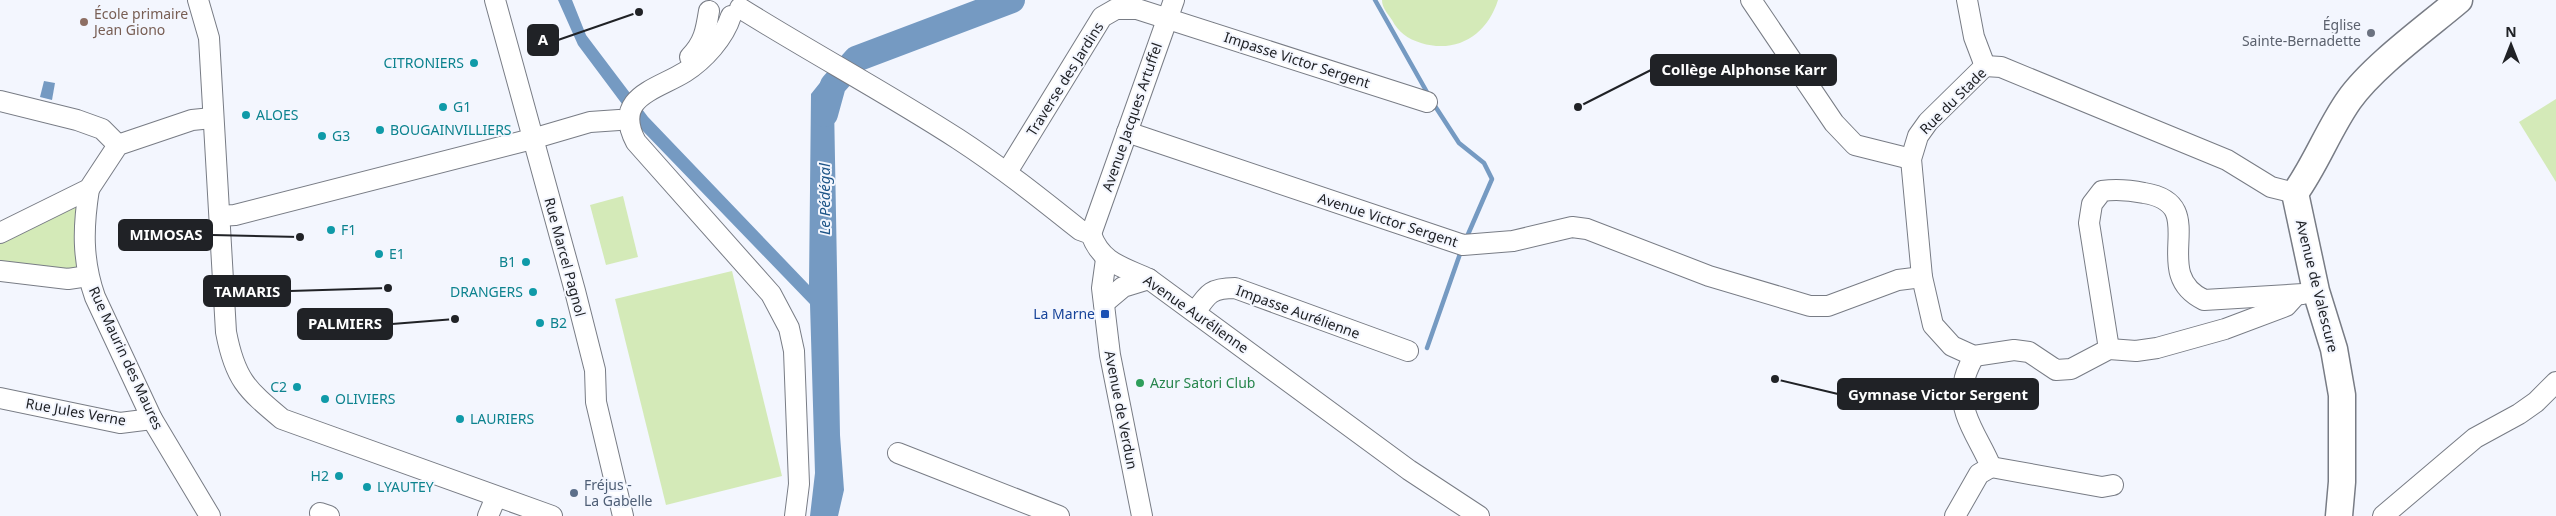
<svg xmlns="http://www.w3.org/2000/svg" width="2556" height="516" font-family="'Noto Sans',sans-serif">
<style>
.green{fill:#d4eab8}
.water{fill:#759ac2}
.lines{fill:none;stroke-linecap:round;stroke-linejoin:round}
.stream{stroke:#759ac2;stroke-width:4.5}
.river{stroke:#759ac2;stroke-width:26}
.minor-casing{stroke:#787c85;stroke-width:22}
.major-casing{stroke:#787c85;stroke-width:29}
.minor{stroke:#fff;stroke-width:20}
.major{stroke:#fff;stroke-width:26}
.education-dot{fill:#8d6e63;stroke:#f3f6fe;stroke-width:2}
.worship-dot{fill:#6b7280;stroke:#f3f6fe;stroke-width:2}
.culture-dot{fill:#0f9aa8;stroke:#f3f6fe;stroke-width:2}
.transit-dot{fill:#1a4fb4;stroke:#f3f6fe;stroke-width:2}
.leisure-dot{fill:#2e9e5b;stroke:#f3f6fe;stroke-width:2}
.service-dot{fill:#5c6f8a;stroke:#f3f6fe;stroke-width:2}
.labels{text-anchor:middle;stroke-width:4;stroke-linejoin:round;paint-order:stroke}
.education-label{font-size:14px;fill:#785e54;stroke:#f3f6fe;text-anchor:start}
.worship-label{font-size:14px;fill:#5b616d;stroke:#f3f6fe;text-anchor:end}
.street-label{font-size:14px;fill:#202226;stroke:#f3f6fe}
.culture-label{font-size:14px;fill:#0d838f;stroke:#f3f6fe;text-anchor:start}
.transit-label{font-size:14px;fill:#164399;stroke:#f3f6fe;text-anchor:end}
.leisure-label{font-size:14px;fill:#27864d;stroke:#f3f6fe;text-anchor:start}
.service-label{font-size:14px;fill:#4e5e75;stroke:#f3f6fe;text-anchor:start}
.water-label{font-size:15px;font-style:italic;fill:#1d5487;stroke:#f3f6fe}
.leader{fill:none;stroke:#202226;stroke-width:2}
.callout-dot{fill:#202226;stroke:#f3f6fe;stroke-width:2}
.callout{fill:#202226;stroke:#202226;stroke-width:2}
.callout-label{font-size:15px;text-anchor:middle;font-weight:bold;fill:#fff}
</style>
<rect width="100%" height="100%" fill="#f3f6fe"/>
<!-- green -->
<g class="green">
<path d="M1382 0H1498C1487 35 1457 54 1421 43 1408 39 1398 32 1392 20 1388 14 1382 8 1382 0Z"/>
<path d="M2556 99V182L2519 122Z"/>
<path d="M623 196 638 257 606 265 590 205Z"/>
<path d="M75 202 79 206 76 272 0 268V242Z"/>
<path d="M732 271 782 476 666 505 615 299Z"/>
</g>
<!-- water -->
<g class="water">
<path d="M558 0H572L586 35 648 117 809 285 811 94 827 74 843 85 834 104 840 435 844 490 838 516H810L815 473 810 304 640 128 578 45Z"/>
<path d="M44 81 55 83 52 100 40 97Z"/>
</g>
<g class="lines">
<!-- stream -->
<g class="stream">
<path d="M1375 0 1428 94"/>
<path d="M1433 103 1459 143 1484 163 1492 179 1466 239"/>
<path d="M1427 348 1461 251"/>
</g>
<!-- river -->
<path class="river" d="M825 114 833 85 856 59 1012 0"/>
<defs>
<g id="minor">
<path d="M198 0 209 38 226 332C235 379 246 389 282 419L552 516"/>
<path d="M495 0 575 291 595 370 596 402 623 516"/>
<path d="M1751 0 1834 123 1855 145 1911 159"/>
<path d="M1967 0 1974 37 1985 66"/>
<path d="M740 8C812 53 887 93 958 139 1001 167 1040 198 1080 230L1091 234C1101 263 1123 267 1149 279L1409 470 1479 516"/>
<path d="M731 16C724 38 704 60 685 72 656 90 612 97 636 142L771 294 789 328 794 351 799 484 795 516"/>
<path d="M690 57C704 43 706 30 709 11"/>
<path d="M1985 66 1928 122 1918 136 1911 159 1922 277 1933 325 1952 346 1974 356 2014 350 2029 352 2056 370 2071 369 2109 349 2136 351 2157 348 2225 329 2286 306 2296 295"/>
<path d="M1985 66 2001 67 2227 160 2271 187 2295 193"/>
<path d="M0 101 77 120 102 129 118 145"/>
<path d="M1127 132 1463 245 1513 241 1572 227 1587 229 1709 276 1810 306H1828L1898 280 1922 277"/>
<path d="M1007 172 1102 17 1116 9H1137L1427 102"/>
<path d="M89 189C83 227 82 260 95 297L152 419 210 516"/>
<path d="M220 216 235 215 532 139 590 122 619 120"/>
<path d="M0 233 89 189 118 145 192 120 212 118"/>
<path d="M1091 234 1174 0"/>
<path d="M1106 259 1102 288 1110 355 1142 516"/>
<path d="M0 271 68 279 88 276"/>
<path d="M1104 303 1123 287 1149 279"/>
<path d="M1196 311C1208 293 1212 288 1235 288L1408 351"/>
<path d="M2109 349 2089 223 2092 204 2102 191C2117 189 2129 190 2144 193 2214 204 2146 272 2204 300L2303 294"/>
<path d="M0 398 120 423 152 419"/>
<path d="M898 453 1059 516"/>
<path d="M1991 467 2102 487 2113 485"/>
<path d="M320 513 329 516"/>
<path d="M488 516 496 497"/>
<path d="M1955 516 1979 474 1991 467C1980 439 1957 414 1964 382 1965 373 1970 364 1974 356"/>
<path d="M2383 516 2475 438 2519 414 2536 402 2556 382"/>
</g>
<path id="major" d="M2339 516 2342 482V395L2334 349 2316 291 2295 193C2316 164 2328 130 2349 100 2373 66 2426 28 2459 0"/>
</defs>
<!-- minor casing -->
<use href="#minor" class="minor-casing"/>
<!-- major casing -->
<use href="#major" class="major-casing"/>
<!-- minor -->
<use href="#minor" class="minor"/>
<!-- major -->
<use href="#major" class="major"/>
</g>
<!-- markers -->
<circle class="education-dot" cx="84" cy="22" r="5"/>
<circle class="worship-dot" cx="2371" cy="33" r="5"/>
<g class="culture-dot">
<circle cx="474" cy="63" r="5"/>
<circle cx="443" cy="107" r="5"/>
<circle cx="246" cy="115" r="5"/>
<circle cx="380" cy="130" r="5"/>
<circle cx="322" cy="136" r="5"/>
<circle cx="331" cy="230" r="5"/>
<circle cx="379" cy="254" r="5"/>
<circle cx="526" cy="262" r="5"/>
<circle cx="533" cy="292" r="5"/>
<circle cx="540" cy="323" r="5"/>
<circle cx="297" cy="387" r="5"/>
<circle cx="325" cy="399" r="5"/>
<circle cx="460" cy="419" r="5"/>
<circle cx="339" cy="476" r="5"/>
<circle cx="367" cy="487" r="5"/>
</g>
<rect class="transit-dot" x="1100" y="309" width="10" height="10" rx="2.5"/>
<circle class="leisure-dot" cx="1140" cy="383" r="5"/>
<circle class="service-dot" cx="574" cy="493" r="5"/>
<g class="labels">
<!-- education labels -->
<g class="education-label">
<text x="94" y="19">École primaire<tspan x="94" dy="16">Jean Giono</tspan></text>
</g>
<!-- worship labels -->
<g class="worship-label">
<text x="2361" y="30">Église<tspan x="2361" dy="16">Sainte-Bernadette</tspan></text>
</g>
<!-- street labels -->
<g class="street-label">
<text transform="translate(1297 60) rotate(18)" y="5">Impasse Victor Sergent</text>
<text transform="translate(1065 79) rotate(-58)" y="5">Traverse des Jardins</text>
<text transform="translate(1953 101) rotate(-45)" y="5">Rue du Stade</text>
<text transform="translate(1132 117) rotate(-71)" y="5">Avenue Jacques Artuffel</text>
<text transform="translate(1388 220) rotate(18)" y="5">Avenue Victor Sergent</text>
<text transform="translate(565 257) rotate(75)" y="5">Rue Marcel Pagnol</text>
<text transform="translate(2317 286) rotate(76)" y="5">Avenue de Valescure</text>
<text transform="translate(1298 312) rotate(20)" y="5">Impasse Aurélienne</text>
<text transform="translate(1196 314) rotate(35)" y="5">Avenue Aurélienne</text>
<text transform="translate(126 358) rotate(65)" y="5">Rue Maurin des Maures</text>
<text transform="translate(1121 410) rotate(79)" y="5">Avenue de Verdun</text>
<text transform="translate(76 412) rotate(10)" y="5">Rue Jules Verne</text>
</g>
<!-- culture labels -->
<g class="culture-label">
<text x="464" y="68" text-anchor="end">CITRONIERS</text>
<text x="453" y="112">G1</text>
<text x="256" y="120">ALOES</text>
<text x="390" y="135">BOUGAINVILLIERS</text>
<text x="332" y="141">G3</text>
<text x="341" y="235">F1</text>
<text x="389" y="259">E1</text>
<text x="516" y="267" text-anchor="end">B1</text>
<text x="523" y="297" text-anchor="end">DRANGERS</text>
<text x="550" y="328">B2</text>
<text x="287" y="392" text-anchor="end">C2</text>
<text x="335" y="404">OLIVIERS</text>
<text x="470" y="424">LAURIERS</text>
<text x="329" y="481" text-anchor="end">H2</text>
<text x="377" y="492">LYAUTEY</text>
</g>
<!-- transit labels -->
<g class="transit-label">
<text x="1095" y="319">La Marne</text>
</g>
<!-- leisure labels -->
<g class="leisure-label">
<text x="1150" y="388">Azur Satori Club</text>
</g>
<!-- service labels -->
<g class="service-label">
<text x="584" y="490">Fréjus -<tspan x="584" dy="16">La Gabelle</tspan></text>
</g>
<!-- water labels -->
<g class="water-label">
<text transform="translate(825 199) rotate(-90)" y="5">Le Pédégal</text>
</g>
</g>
<!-- callouts -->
<path class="leader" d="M639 12L558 40M1578 107L1651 70M300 237L212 235M388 288L290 291M455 319L392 324M1775 379L1838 394"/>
<g class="callout-dot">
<circle cx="639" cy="12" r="5"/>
<circle cx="1578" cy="107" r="5"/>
<circle cx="300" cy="237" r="5"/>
<circle cx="388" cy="288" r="5"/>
<circle cx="455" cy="319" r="5"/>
<circle cx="1775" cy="379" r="5"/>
</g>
<g class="callout">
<rect x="528" y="25" width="30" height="30" rx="5"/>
<rect x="1651" y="55" width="185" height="30" rx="5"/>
<rect x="119" y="220" width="93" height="30" rx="5"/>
<rect x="204" y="276" width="86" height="30" rx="5"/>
<rect x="298" y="309" width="94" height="30" rx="5"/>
<rect x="1838" y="379" width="200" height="30" rx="5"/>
</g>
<g class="callout-label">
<text x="543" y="45">A</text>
<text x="1744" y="75">Collège Alphonse Karr</text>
<text x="166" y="240">MIMOSAS</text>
<text x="247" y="297">TAMARIS</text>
<text x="345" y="329">PALMIERS</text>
<text x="1938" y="400">Gymnase Victor Sergent</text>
</g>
<!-- north arrow -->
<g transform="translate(2511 45)" stroke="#f3f6fe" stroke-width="4" paint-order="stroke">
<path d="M0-4L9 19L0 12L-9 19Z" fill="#202226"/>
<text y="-8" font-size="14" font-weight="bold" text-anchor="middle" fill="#202226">N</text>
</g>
</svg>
